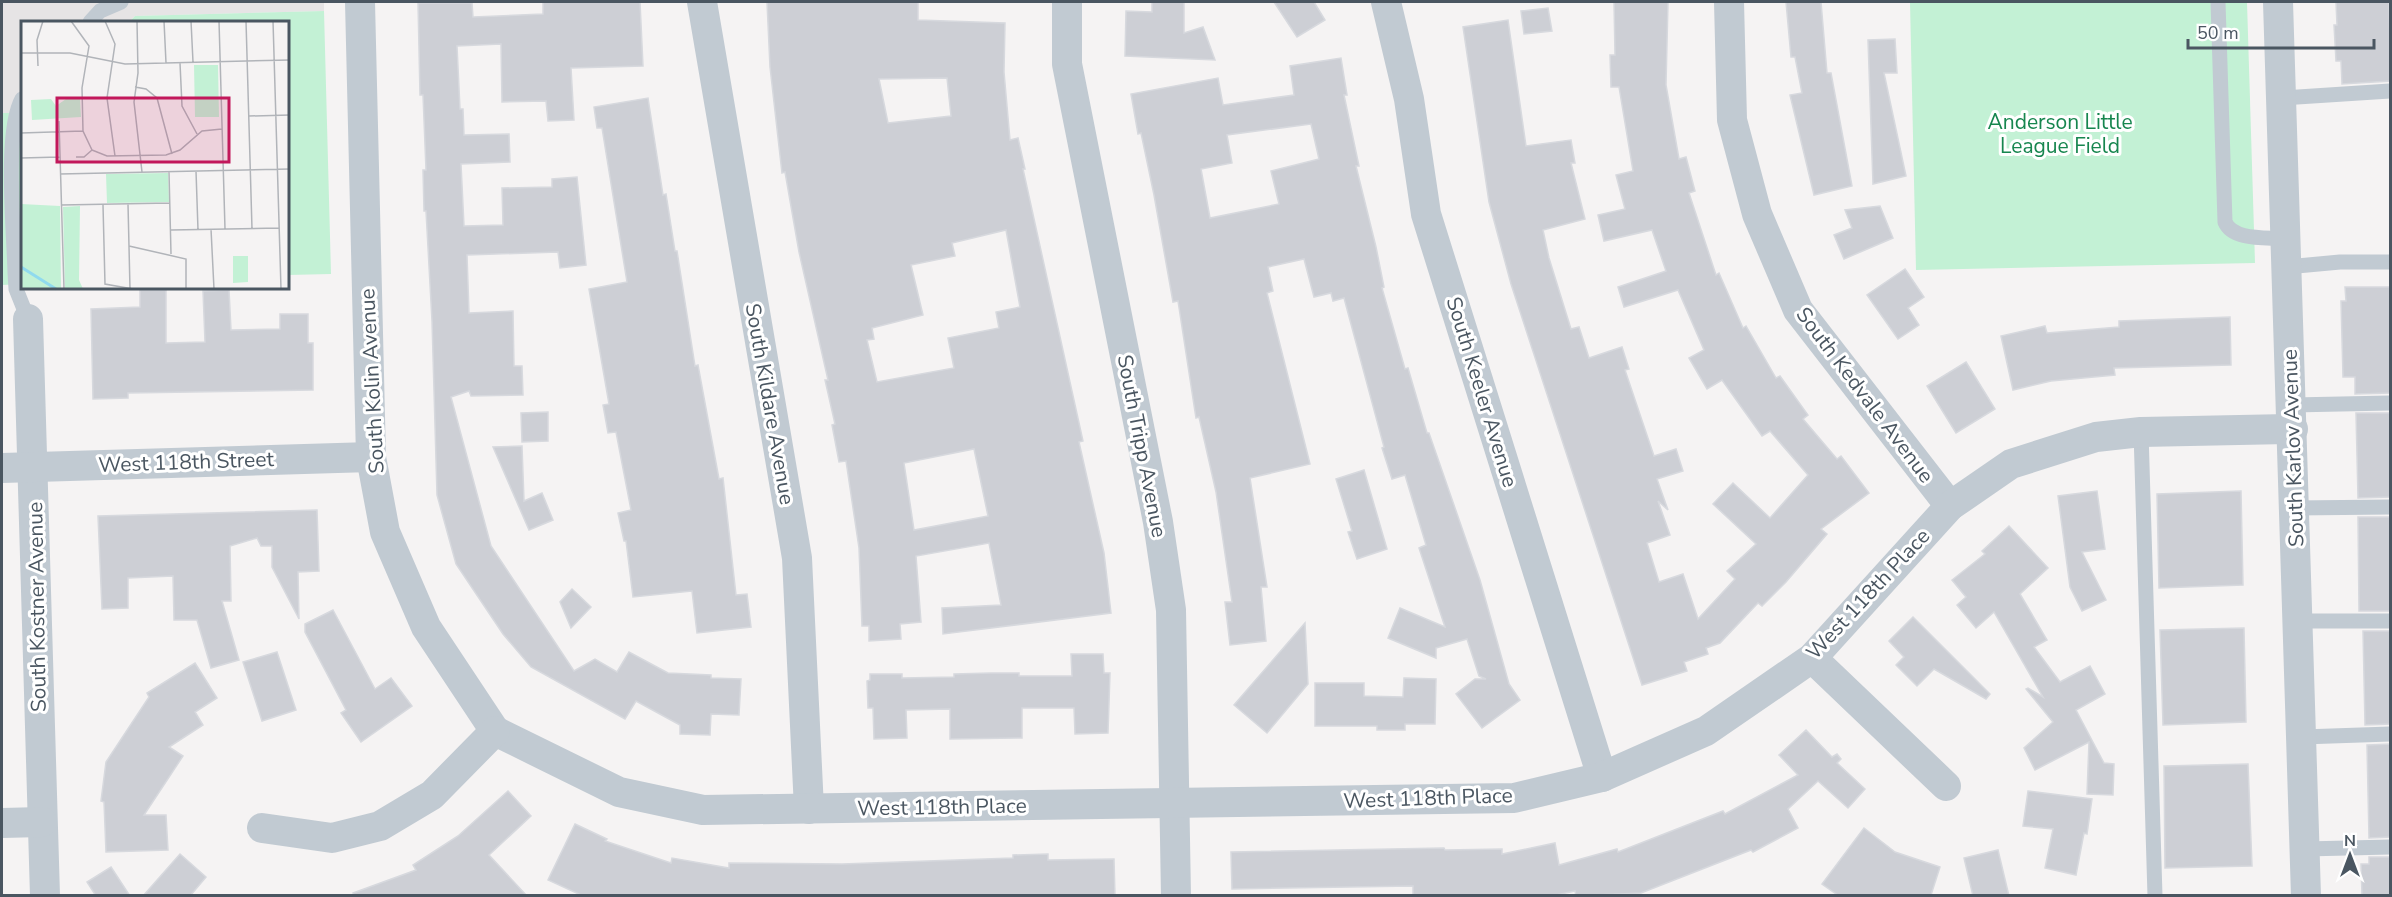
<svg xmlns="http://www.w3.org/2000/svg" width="2392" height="897" font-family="'Nunito Sans',sans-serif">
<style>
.education{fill:#e6e4e5}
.green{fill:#c3f1d5}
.building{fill:#cdcfd5;stroke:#d7d9de;stroke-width:1.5;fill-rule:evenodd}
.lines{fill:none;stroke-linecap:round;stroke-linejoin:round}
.service{stroke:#c1cad2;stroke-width:15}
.minor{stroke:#c1cad2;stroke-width:30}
.labels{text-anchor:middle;stroke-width:6;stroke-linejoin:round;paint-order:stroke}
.park-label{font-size:21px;fill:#17864f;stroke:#fff}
.street-label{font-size:21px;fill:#4a5661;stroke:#fff}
.inset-river{fill:none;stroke:#90daee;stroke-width:3}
.inset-road{fill:none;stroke:#b1b4b9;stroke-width:1.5}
.view{fill:#c2185b;fill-opacity:0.15;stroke:#c2185b;stroke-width:3}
.inset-edge{fill:none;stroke:#4a5661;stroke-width:3}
</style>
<rect width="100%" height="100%" fill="#f5f3f3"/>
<!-- education -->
<path class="education" d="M2 2H324V11L135 16 129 22H22V113H2Z"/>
<!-- green -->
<g class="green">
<path d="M1910 2H2247L2255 263 1916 270Z"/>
<path d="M324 11 331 274 288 275V22H129L135 16Z"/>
<path d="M2 113H22V284L2 285Z"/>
</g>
<!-- building -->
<g class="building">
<path d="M543 2H640L643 66 571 68 574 120 548 121 546 101 502 102 501 44 457 46 460 109H463L464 135 509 134 510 162 461 164 464 226 503 225 502 188 552 187V179L577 177 586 265 560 268 558 252 467 255 469 313 513 311 514 366H522L523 395 471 396 469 391 451 397 491 546 574 671 595 659 617 672 629 652 668 673 711 675V678L741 679 739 715 711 714 710 735 680 734V725L636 701 625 719 531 667 503 634 456 564 437 495 432 321 426 211H424L423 170H426L423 95H420L418 3H472L473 17 543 14Z"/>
<path d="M767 2H918V20L1005 23 1004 72 1010 140 1018 138 1025 169H1023L1083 441 1079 442 1104 553 1111 613 943 634 942 608 1001 605 989 543 916 556 921 622 900 624 901 639 869 641V626H862L859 548 846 461 839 462 832 425 835 424 825 380H828L799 252 785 172 782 173 770 67ZM947 78 951 116 888 123 879 79ZM1006 230 1020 307 996 312 999 328 948 338 954 368 877 382 867 340 874 339 872 328 923 315 911 265 955 256 952 243ZM974 449 988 516 914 530 904 463Z"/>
<path d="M1152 2H1184V33L1203 27 1215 60 1125 56 1126 11 1152 12Z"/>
<path d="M1274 2H1314L1325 20 1297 37Z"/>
<path d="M1614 2H1668L1666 85 1679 159 1686 157 1695 191 1689 193 1716 275 1719 273 1743 328 1746 326 1776 378 1780 376 1808 415 1803 419 1837 459 1841 456 1869 493 1821 529 1827 534 1786 582 1762 606 1758 603 1720 643 1706 648 1708 654 1684 662 1687 671 1642 685 1511 284 1489 202 1463 27 1508 20 1526 146 1571 140 1575 163H1571L1585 219 1543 230 1549 258 1571 329 1579 327 1589 358 1622 347 1629 369 1625 370 1654 456 1676 449 1683 471 1657 479 1668 510 1658 501 1670 535 1647 543 1659 582 1683 574 1698 619 1735 579 1727 571 1756 544 1713 504 1733 483 1770 518 1808 475 1770 431 1762 436 1722 380 1707 389 1689 358 1704 350 1678 290 1624 307 1618 287 1666 271 1652 230 1604 241 1598 215 1625 209 1616 175 1633 171 1619 87H1611L1610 55H1615Z"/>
<path d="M1786 2H1821L1827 73H1831L1852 186 1814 195 1790 95 1802 93 1795 57H1791Z"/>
<path d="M2336 2H2389L2391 81 2342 84 2341 61H2336L2334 25H2337Z"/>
<path d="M1548 8 1552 31 1524 34 1521 11Z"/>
<path d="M1895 39 1897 73H1884L1906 176 1873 184 1868 40Z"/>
<path d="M1341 58 1347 95H1344L1359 166H1356L1376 247 1384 287 1382 288 1405 369 1408 368 1427 433H1429L1480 580 1509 684 1520 700 1482 728 1456 694 1475 679H1486L1479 676 1467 639 1436 648V658L1388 638 1400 608 1445 627 1419 548 1426 545 1405 475 1392 479 1382 448 1384 447 1344 298 1333 301 1331 293 1314 297 1304 259 1268 267 1273 291 1267 293 1310 464 1250 478 1267 587H1261L1266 641 1230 645 1225 602H1232L1216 492 1199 417 1196 418 1178 301 1173 302 1154 195 1141 133 1138 134 1131 94 1218 78 1223 105 1294 95 1290 66ZM1311 124 1319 159 1271 171 1279 204 1210 218 1201 169 1232 163 1227 135Z"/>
<path d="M648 98 663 195 666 194 675 251H677L695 366 698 365 719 479 723 478 736 595 747 594 751 627 697 633 692 591 633 597 626 541H624L618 513 631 510 616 432 608 433 603 405 609 404 589 289 627 282 602 128H597L594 107Z"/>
<path d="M1880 206 1893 238 1844 259 1834 235 1852 228 1845 210Z"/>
<path d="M1905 269 1924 297 1908 308 1919 325 1898 339 1867 295Z"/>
<path d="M2345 287H2391V393L2355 394V377H2343L2341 301H2346Z"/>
<path d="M140 290H166V343L205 342 203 291 229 290 231 330 280 329V314H308V343H313V390L128 393V398L93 399 91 309 140 307Z"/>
<path d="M2230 317 2231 365 2114 368 2115 375 2051 381 2013 390 2001 336 2045 326 2047 333 2119 327V321Z"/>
<path d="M1966 362 1995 409 1956 433 1927 386Z"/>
<path d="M548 412V441L522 442 521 413Z"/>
<path d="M2356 413H2391V497L2358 498Z"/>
<path d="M522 446 524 501 542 493 553 520 529 530 493 447Z"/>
<path d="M1364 470 1387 549 1357 559 1348 532 1352 531 1336 479Z"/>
<path d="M2097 491 2105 549 2082 552 2106 600 2082 611 2070 587 2058 496Z"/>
<path d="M2241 491 2243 585 2159 588 2157 494Z"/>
<path d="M317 510 319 571 298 572 299 619 272 567V546H261L257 538 230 546 231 601H222L239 660 211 668 197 620H174L173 576 128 578V608L102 609 98 516Z"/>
<path d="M2358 517H2391V611H2359Z"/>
<path d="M2009 526 2048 568 2020 594 2047 640 2034 647 2060 682 2090 666 2105 694 2076 710 2104 763 2114 764 2113 795 2087 794 2089 742 2035 770 2024 748 2053 722 2026 689 2028 688 2043 697 1994 612 1976 628 1957 605 1966 597 1952 580 1985 554 1982 551Z"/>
<path d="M572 589 591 607 571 628 560 602Z"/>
<path d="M333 610 375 689 391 678 412 706 361 742 341 713 346 710 305 632V624Z"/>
<path d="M1913 617 1990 694 1986 699 1934 669 1917 686 1896 665 1904 657 1889 641Z"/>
<path d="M1305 623 1308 684 1267 733 1234 705Z"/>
<path d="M2244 628 2246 722 2163 725 2160 630Z"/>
<path d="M2363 631H2391V724L2365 725Z"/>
<path d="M277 652 296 710 262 721 243 662Z"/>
<path d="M1071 654H1103L1104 673H1110L1108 733 1075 734 1074 708H1022V738L950 739V709L906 710 907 738 874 739 873 708H868L867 681 870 680V674H902V678L954 677V674L991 673H1019V676H1072Z"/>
<path d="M195 663 217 698 195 712 203 725 169 747 183 756 144 815H166L168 850 106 852 104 802 101 801 106 762 149 697 147 693Z"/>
<path d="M1404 678 1436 679 1435 724H1405V730H1377V726H1315V683H1364V696L1403 697Z"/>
<path d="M1806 730 1832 757 1837 754 1841 759 1837 763 1865 789 1848 808 1818 781 1788 809 1798 828 1753 852 1751 850 1641 893 1576 896 1575 891 1552 896H1413V886L1232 889 1231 852 1444 848 1445 850 1502 849V854L1555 843 1559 865 1617 849 1618 852 1723 811 1725 814 1798 775 1779 755Z"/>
<path d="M2391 744V837L2369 838 2367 745Z"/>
<path d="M2248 764 2252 866 2165 868 2164 766Z"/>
<path d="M508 791 531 816 489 855 527 896H354L353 893 416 870 413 865 458 836Z"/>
<path d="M2028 791 2092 799 2087 834 2084 833 2076 875 2045 868 2053 829 2023 826Z"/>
<path d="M575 824 607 839 605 841 671 863 672 858 729 868V863L842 864 1013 858V855L1048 854V860L1114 859 1115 896H583L548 880Z"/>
<path d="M1864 828 1895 852 1940 867 1931 895 1839 896 1822 884Z"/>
<path d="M1998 850 2009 896H1973L1964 858Z"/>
<path d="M180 854 206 877 190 896H143Z"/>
<path d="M2369 857H2391V896H2362L2361 864H2369Z"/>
<path d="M111 867 130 896H96L87 882Z"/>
</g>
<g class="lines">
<!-- service -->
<g class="service">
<path d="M2218 2 2225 222C2233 241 2267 237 2285 239"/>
<path d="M90 22 100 11 121 2"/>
<path d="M2281 98 2390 91"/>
<path d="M22 99C4 131 14 232 15 272L16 289 28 319"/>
<path d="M2286 267 2340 262H2390"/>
<path d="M2292 405 2390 403"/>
<path d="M2141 432 2155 896"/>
<path d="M2295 508 2390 507"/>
<path d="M2299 621H2390"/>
<path d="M2302 737 2390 734"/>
<path d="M2305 849 2390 847"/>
</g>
<!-- minor -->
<g class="minor">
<path d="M360 2 371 457 385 532 426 627 495 731"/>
<path d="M702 2 797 558 809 809"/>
<path d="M1067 2V64L1158 522 1171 610 1176 896"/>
<path d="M1386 2 1409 99 1426 214 1602 777"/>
<path d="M1729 2 1732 120 1757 214 1798 310 1950 506"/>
<path d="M2278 2 2306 896"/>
<path d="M28 319 45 896"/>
<path d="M2 468 371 457"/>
<path d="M1812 658 1946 786"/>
<path d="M495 731 619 792 703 810 1514 798 1602 777 1706 731 1812 658 1950 506 2011 464 2096 437 2141 432 2293 429"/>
<path d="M2 823 42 822"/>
<path d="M262 828 332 838 380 826 432 795 495 731"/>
</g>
</g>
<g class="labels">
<!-- park labels -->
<g class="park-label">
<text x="2060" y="129">Anderson Little<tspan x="2060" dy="24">League Field</tspan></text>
</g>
<!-- street labels -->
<g class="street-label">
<text transform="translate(372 381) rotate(-93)" y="7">South Kolin Avenue</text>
<text transform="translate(1482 392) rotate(73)" y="7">South Keeler Avenue</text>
<text transform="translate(1865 395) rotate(53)" y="7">South Kedvale Avenue</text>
<text transform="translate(770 404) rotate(80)" y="7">South Kildare Avenue</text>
<text transform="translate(1142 446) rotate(79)" y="7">South Tripp Avenue</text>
<text transform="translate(2293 448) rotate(-92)" y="7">South Karlov Avenue</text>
<text transform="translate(186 462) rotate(-2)" y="7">West 118th Street</text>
<text transform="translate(1868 594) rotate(-47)" y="7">West 118th Place</text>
<text transform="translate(37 607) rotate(-91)" y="7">South Kostner Avenue</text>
<text transform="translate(1428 798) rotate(-2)" y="7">West 118th Place</text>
<text transform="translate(942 807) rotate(-1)" y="7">West 118th Place</text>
</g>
</g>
<!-- overview -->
<g transform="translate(21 21)">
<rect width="268" height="268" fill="#f5f3f3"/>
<path d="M173 44H197L198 96H174ZM59 77 60 96 11 99 10 79 30 78 35 85 45 78ZM147 152 148 181 86 182 85 153ZM0 183 39 185 40 268 0 267ZM59 185 58 259 62 268H44L42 186ZM212 235H227V261L212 262Z" fill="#c3f1d5"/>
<path class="inset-river" d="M0 246 35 268"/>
<path class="inset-road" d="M50 0 68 25 61 67 62 110 71 129M84 0 94 23 86 77 94 135M116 0 117 52 113 81 121 151M143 0 145 42M170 0 172 41M198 0 204 208M225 0 231 208M252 0 260 268M0 32H49L104 43 269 39M159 42 161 85 176 113M17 45 16 19 22 0M114 66 125 68 136 77 151 133M228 95 269 94M38 100 43 268M0 112 62 110M71 129 86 135 145 134 159 129 181 110 201 108M55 136H63L71 129M0 137 39 136M175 150 177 209M148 151 150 233M39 153 269 148M107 183 109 268M40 184 149 182M82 184 84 263 112 268M190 208 193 268M150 209 258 207M108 225 165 238V268"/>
<path class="view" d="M36 77H208V141H36Z"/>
<rect width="268" height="268" class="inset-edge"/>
</g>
<!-- border -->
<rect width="2392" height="897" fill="none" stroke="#4a5661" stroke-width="6"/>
<!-- north arrow -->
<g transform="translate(2350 855)" stroke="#ffffff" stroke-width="4.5" paint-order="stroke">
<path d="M0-4.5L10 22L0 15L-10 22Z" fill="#4a5661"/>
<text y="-9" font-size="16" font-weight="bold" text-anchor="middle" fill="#4a5661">N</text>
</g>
<!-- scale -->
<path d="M2188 39v9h186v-9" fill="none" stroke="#4a5661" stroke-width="3"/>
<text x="2197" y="39" font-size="18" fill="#4a5661" stroke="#ffffff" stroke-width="4.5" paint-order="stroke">50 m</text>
</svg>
